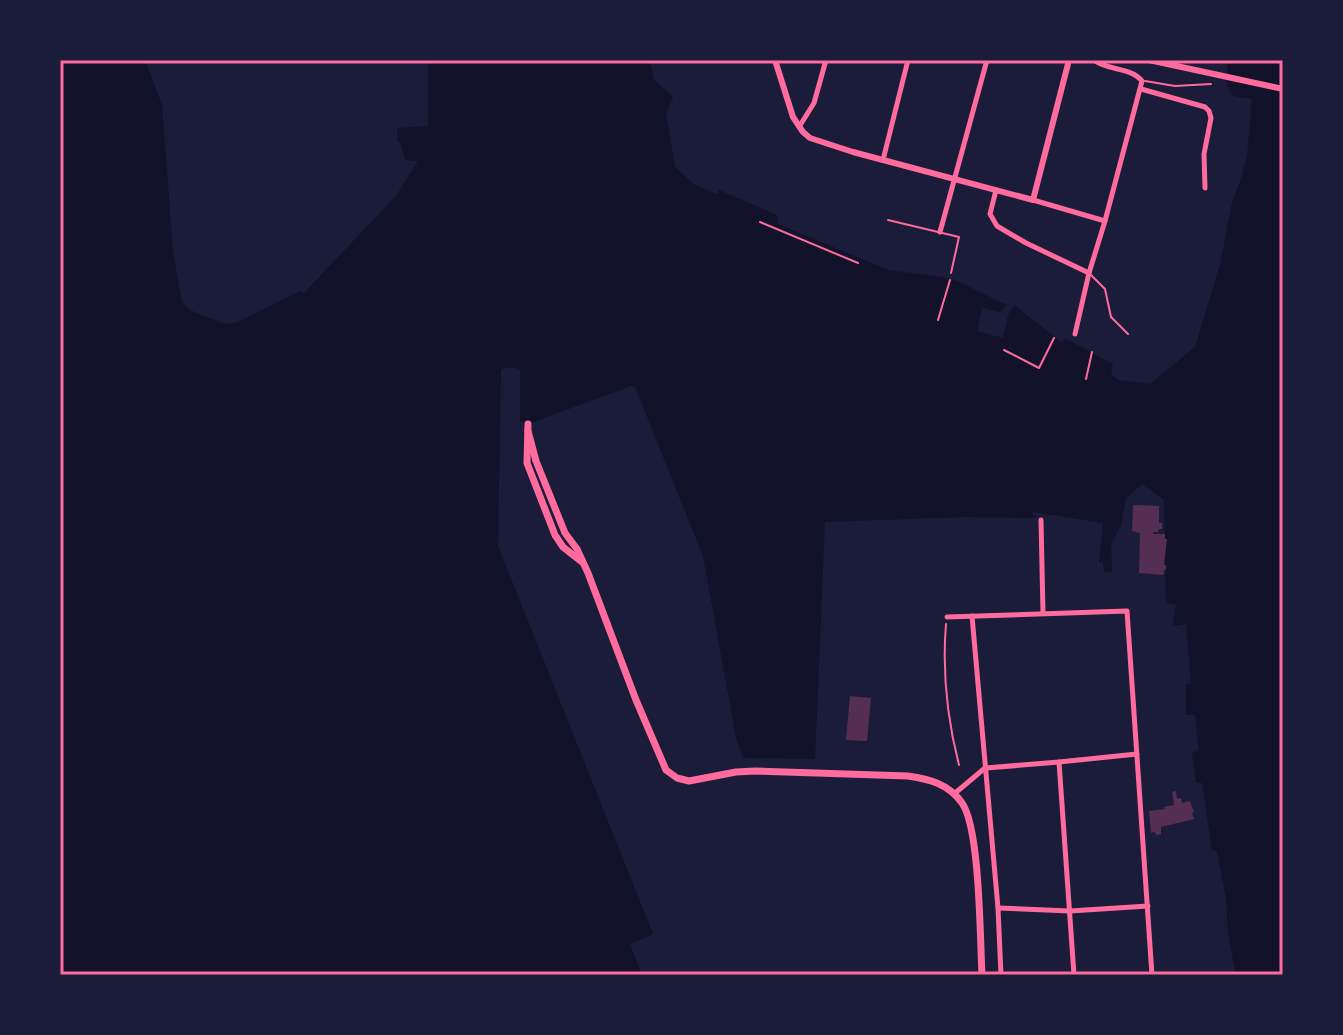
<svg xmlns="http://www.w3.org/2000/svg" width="1343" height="1035" font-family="Manrope,sans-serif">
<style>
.water{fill:#12122b}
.pier{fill:#1b1b3a}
.building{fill:#542f53}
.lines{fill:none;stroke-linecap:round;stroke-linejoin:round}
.path{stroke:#ff6b9d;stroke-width:2}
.service{stroke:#ff6b9d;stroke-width:2}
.minor{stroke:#ff6b9d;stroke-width:5}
.tertiary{stroke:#ff6b9d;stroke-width:6}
.secondary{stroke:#ff6b9d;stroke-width:7}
.neatline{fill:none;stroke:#ff6b9d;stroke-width:3}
</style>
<rect width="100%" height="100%" fill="#1b1b3a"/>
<!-- water -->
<path class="water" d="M60 60H145L162 105 173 252 181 297 183 303 190 310 222 323 229 324 238 322 300 291 304 293 396 196 418 161 405 160 401 143 397 141V128L428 126V60H650L654 80 673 97 666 114 675 167 695 185 716 194 719 190 777 215 778 224 888 270 942 277 957 281 1007 305H1014L1062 343 1065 338 1113 364 1111 374 1118 380 1150 384 1195 347 1220 265 1232 202 1242 176 1247 156 1252 99 1233 96 1226 84 1228 60H1283V975H1236L1228 934 1226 898 1217 851 1212 850 1202 783 1196 782 1192 753 1199 750 1195 715H1186V684L1191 683 1186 624 1173 626 1176 604 1166 603 1164 500 1142 484 1126 499 1121 526 1111 544 1112 571 1104 572 1103 562H1099L1103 523 1033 512 1032 515 1039 516 1031 518 963 517 825 522 815 759 743 758 736 738 703 556 635 387 631 386 528 424 520 421V370L515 367 501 369 498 546 653 934 630 944 642 975H60Z"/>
<!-- pier -->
<path class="pier" d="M1007 305H1014L1008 315 1003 338 977 331 982 308 1001 312Z"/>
<!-- building -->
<g class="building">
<path d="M1133 505 1159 506V523H1162V529H1159L1158 532H1153V534H1165V539H1167L1164 565H1166V570H1164V575L1139 573 1140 533 1132 531Z"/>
<path d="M850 696 871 698 867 741 846 740Z"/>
<path d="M1176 791 1177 799 1181 798 1182 803 1190 801 1194 812 1192 813 1194 819 1161 827V834L1156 835 1155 832 1151 833 1149 811 1165 809 1164 807 1174 805 1172 792Z"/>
</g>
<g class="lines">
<!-- path -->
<g class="path">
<path d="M760 222 858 263"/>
<path d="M938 320 950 280"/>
<path d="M1004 350 1039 368 1054 338"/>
<path d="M1086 379 1092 352"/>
<path d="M946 624C942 672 947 718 959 765"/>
</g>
<!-- service -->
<g class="service">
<path d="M1145 81 1175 86 1211 84"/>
<path d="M888 220 959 237 951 273"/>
<path d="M1090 274 1105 289 1111 317 1128 334"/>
</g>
<!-- minor -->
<g class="minor">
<path d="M1141 89 1205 107 1209 111 1211 118 1204 154 1205 188"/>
<path d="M799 127 814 103 826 60"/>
<path d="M883 160 908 60"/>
<path d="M996 190 990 214 997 226 1026 243 1089 273"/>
<path d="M1033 200 1105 221"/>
<path d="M940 232 987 60"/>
<path d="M1075 334 1089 273 1105 221 1142 81C1131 67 1108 71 1094 60"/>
<path d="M1041 520 1043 613"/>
<path d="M972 616 998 908 1001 975"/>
<path d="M947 617 1127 611 1152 975"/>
<path d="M1059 762 1074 975"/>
<path d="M986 768 1059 762 1137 754"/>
<path d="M954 794 985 768"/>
<path d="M998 908 1070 911 1148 906"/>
</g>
<!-- tertiary -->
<g class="tertiary">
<path d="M775 60 793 117 803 132 810 138 853 152 1033 200 1069 60"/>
<path d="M1149 60 1283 89"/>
</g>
<!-- secondary -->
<g class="secondary">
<path d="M528 424 527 463 555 535 563 547 582 562"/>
<path d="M528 431 536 461 565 533 577 549 588 573 636 700 666 770 677 778 689 781 736 772 755 771 908 776C929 779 949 784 962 803 980 828 980 939 982 975"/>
</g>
</g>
<!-- border -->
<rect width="1343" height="1035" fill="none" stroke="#1b1b3a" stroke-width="124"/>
<rect x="62" y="62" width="1219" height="911" class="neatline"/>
</svg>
